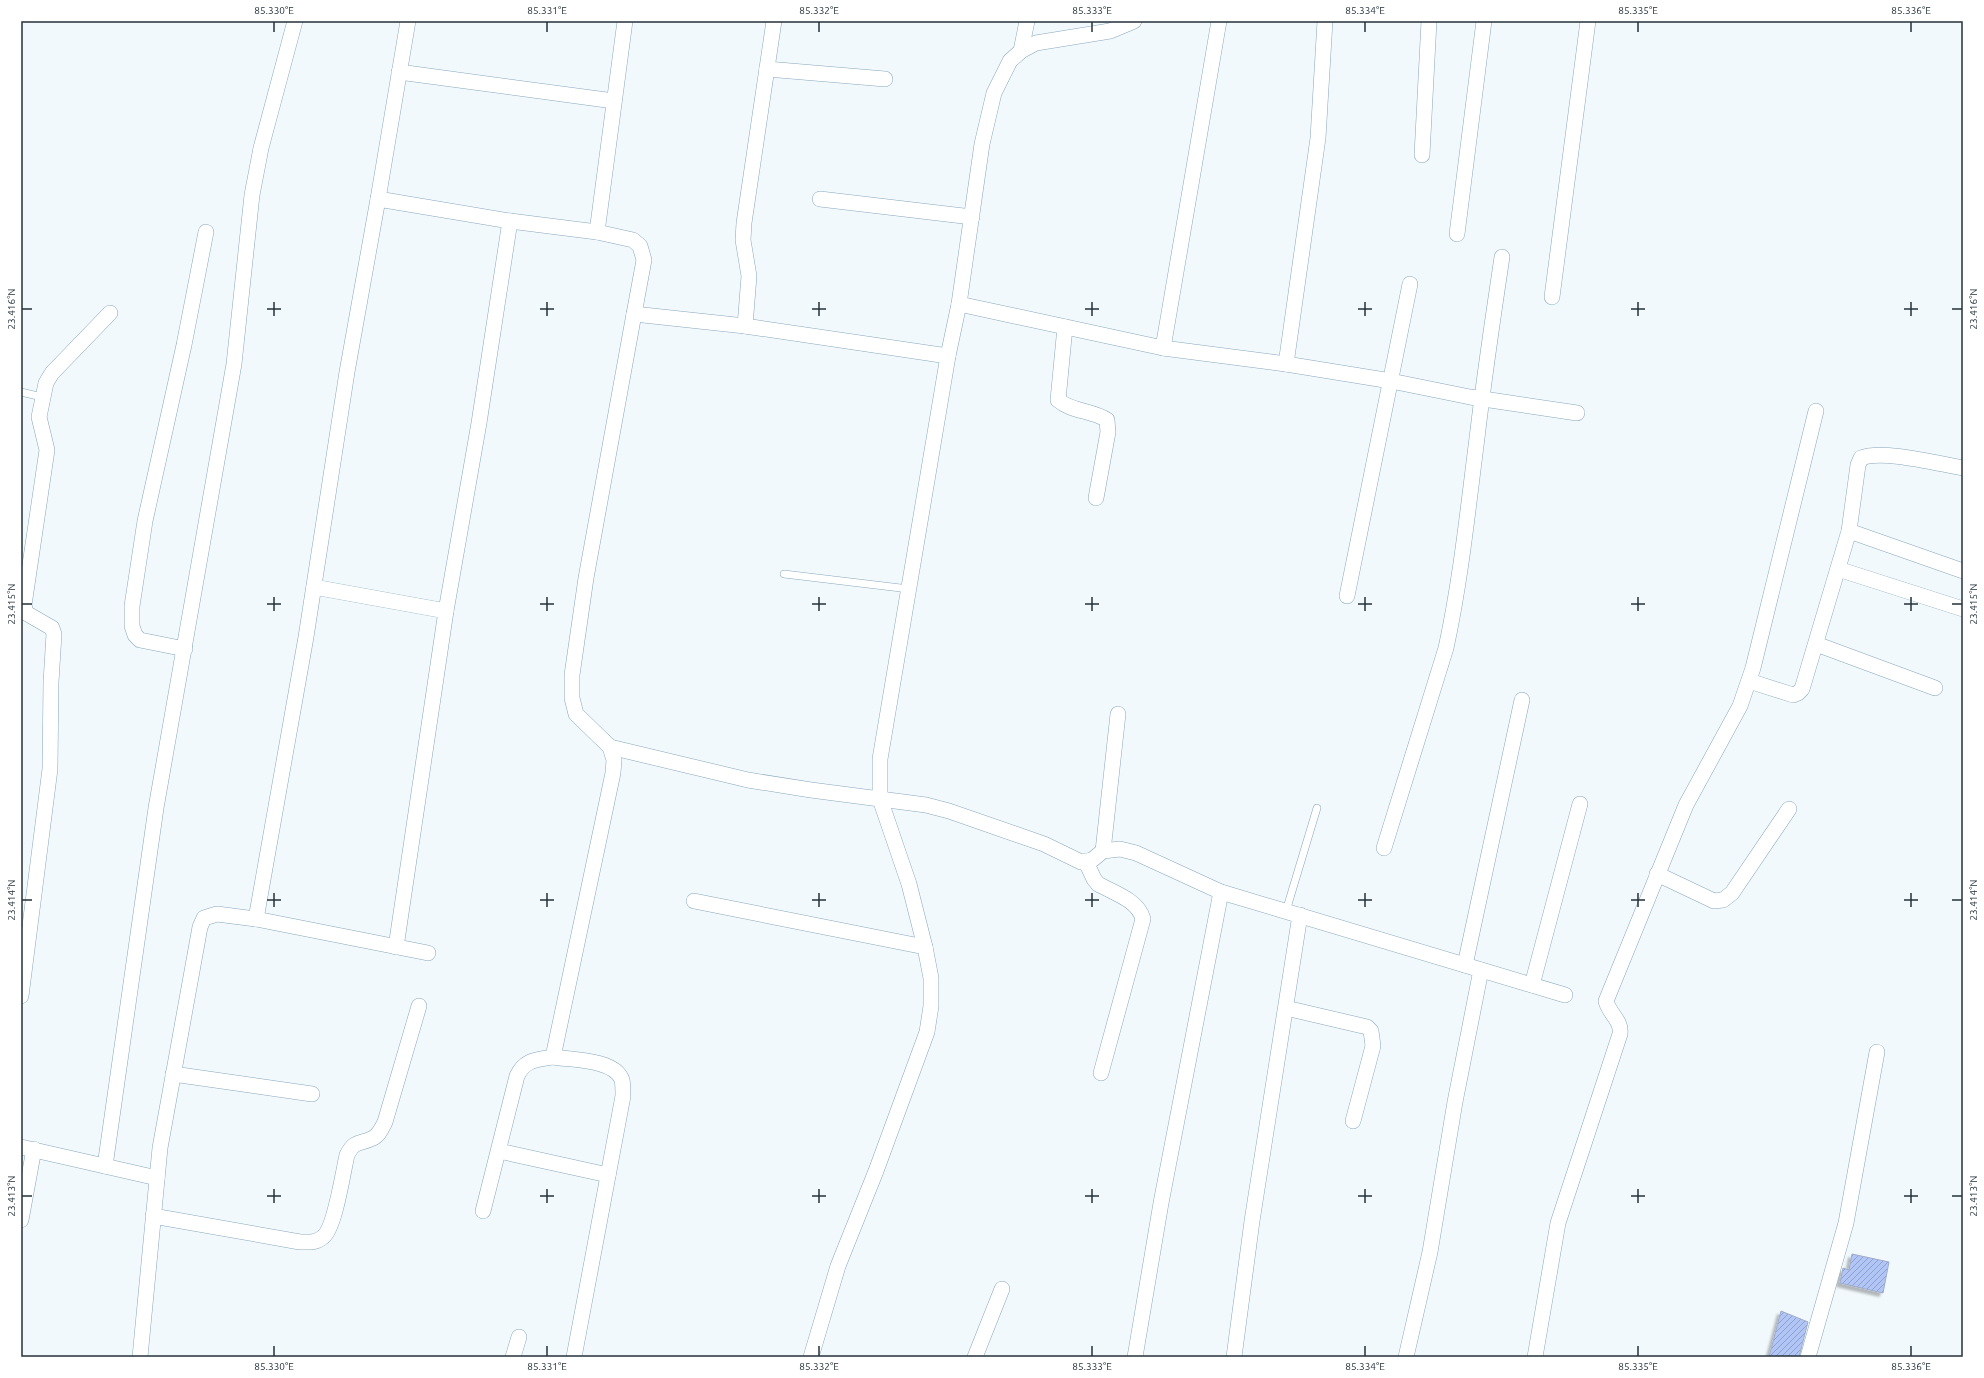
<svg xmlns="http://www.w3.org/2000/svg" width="1984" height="1378" font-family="Ubuntu,sans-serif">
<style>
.building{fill:url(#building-hatch);stroke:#9eabc9;filter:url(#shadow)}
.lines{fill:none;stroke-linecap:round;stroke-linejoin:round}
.service-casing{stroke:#89a7bc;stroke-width:8}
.minor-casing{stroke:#89a7bc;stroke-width:16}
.service{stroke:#fff;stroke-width:7}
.minor{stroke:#fff;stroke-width:15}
.ticks{fill:none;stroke:#243139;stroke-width:1.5}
.neatline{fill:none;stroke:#243139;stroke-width:1.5}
.ticks-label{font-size:10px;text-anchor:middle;fill:#243139}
</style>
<defs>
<pattern id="building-hatch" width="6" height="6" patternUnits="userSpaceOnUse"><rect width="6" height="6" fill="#b1c6f7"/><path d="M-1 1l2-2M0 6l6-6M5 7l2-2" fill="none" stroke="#90a1c9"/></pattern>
<filter id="shadow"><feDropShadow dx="-3.5" dy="3.5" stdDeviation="1" flood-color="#0004"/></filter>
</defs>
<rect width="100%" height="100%" fill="#f2f9fd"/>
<!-- building -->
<g class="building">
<path d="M1852 1254 1889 1262 1883 1293 1840 1283 1843 1268 1849 1270Z"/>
<path d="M1781 1311 1808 1322 1799 1357H1769Z"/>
</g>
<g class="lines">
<defs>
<g id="service">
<path d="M21 392 42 397"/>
<path d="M784 574 909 589"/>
<path d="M1286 911 1317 808"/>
</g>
<g id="minor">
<path d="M1021 51 1027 21"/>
<path d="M767 69 885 79"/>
<path d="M399 72 614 101"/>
<path d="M1422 155 1429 21"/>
<path d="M378 199 408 21"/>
<path d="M820 199 972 217"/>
<path d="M597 232 625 21"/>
<path d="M1457 234 1484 21"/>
<path d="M1552 297 1588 21"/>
<path d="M959 304 1163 348 1219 21"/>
<path d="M745 326 749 276 743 240 744 223 774 21"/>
<path d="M1065 327 1058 400C1072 412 1092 410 1107 420L1108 432 1096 498"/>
<path d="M1163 348 1286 364 1391 381 1470 397 1577 413"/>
<path d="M1286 364 1318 138 1325 21"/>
<path d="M1849 531 1963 571"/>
<path d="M1838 569 1963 609"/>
<path d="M314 587 446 611"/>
<path d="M1347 596 1410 284"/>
<path d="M1816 644 1935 688"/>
<path d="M185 649 140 640 135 635 132 626V606L145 521 184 345 206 232"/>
<path d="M1749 681 1793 695 1798 693 1802 689 1849 531 1858 465 1861 458C1882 449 1939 464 1963 468"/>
<path d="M610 747 748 780 811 790 926 805 949 811 1044 844 1081 862 1092 860 1103 851 1120 849 1136 853 1221 892 1565 995"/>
<path d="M1384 848 1446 648C1461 579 1468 508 1477 438 1484 378 1493 317 1502 257"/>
<path d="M1103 851 1118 714"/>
<path d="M1086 862 1094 879 1098 884C1114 893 1138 900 1143 919L1101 1073"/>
<path d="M1657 874 1714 901 1723 900 1732 893 1789 809"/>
<path d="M694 901 925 947"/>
<path d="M256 919 306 637 347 372 378 199 510 221 597 232 633 240 640 246 644 260 634 314"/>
<path d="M396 947 446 611 479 423 510 221"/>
<path d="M1465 965 1522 700"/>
<path d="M1532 985 1580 804"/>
<path d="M21 996 50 769 51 682 54 634 52 628 26 613 24 605 47 450 39 417 46 383 52 373 110 313"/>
<path d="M1286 1008 1367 1027 1371 1031 1373 1046 1353 1121"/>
<path d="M173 1074 312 1094"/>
<path d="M21 1147 157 1178"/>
<path d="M499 1151 608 1175"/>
<path d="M105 1166 156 808 234 364 252 195 261 148 295 21"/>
<path d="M483 1211 517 1076C525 1059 537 1060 553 1057"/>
<path d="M153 1216 300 1242C309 1242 316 1243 323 1237 335 1228 343 1172 347 1155 355 1139 360 1145 373 1138 379 1135 382 1128 385 1122L419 1006"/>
<path d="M21 1220 34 1149"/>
<path d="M140 1357 160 1148 200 927 204 918 217 914 256 919 428 953"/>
<path d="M513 1357 519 1337"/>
<path d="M574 1357 623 1096C623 1091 623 1084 622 1080 615 1059 571 1060 553 1057L613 773 614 760 610 747 576 714 572 698V675L586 578 634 314 745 326 948 356"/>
<path d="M811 1357 838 1266 876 1171 927 1032 931 1006V978L925 947 909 884 880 799V759L948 356 959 304 982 144 994 93 1010 61 1021 51 1036 43 1110 31 1134 21"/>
<path d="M975 1357 1002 1289"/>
<path d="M1135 1357 1161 1203 1221 892"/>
<path d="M1234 1357 1252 1221 1300 915"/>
<path d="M1406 1357 1430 1252 1455 1102 1481 970"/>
<path d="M1535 1357 1558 1223 1620 1034C1622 1020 1609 1014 1606 1001L1686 805 1740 706 1753 668 1816 411"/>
<path d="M1808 1357 1846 1223 1877 1052"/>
</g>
</defs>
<!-- service casing -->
<use href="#service" class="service-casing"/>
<!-- minor casing -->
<use href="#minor" class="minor-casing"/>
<!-- service -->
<use href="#service" class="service"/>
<!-- minor -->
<use href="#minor" class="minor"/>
</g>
<!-- ticks -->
<path class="ticks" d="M274 22V32M547 22V32M819 22V32M1092 22V32M1365 22V32M1638 22V32M1911 22V32M274 302V316M547 302V316M819 302V316M1092 302V316M1365 302V316M1638 302V316M1911 302V316M22 309H32M267 309H281M540 309H554M812 309H826M1085 309H1099M1358 309H1372M1631 309H1645M1904 309H1918M1952 309H1962M274 597V611M547 597V611M819 597V611M1092 597V611M1365 597V611M1638 597V611M1911 597V611M22 604H32M267 604H281M540 604H554M812 604H826M1085 604H1099M1358 604H1372M1631 604H1645M1904 604H1918M1952 604H1962M274 893V907M547 893V907M819 893V907M1092 893V907M1365 893V907M1638 893V907M1911 893V907M22 900H32M267 900H281M540 900H554M812 900H826M1085 900H1099M1358 900H1372M1631 900H1645M1904 900H1918M1952 900H1962M274 1189V1203M547 1189V1203M819 1189V1203M1092 1189V1203M1365 1189V1203M1638 1189V1203M1911 1189V1203M22 1196H32M267 1196H281M540 1196H554M812 1196H826M1085 1196H1099M1358 1196H1372M1631 1196H1645M1904 1196H1918M1952 1196H1962M274 1346V1356M547 1346V1356M819 1346V1356M1092 1346V1356M1365 1346V1356M1638 1346V1356M1911 1346V1356"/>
<!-- border -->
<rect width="1984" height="1378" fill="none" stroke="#ffffff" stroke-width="44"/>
<rect x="22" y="22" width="1940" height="1334" class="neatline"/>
<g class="ticks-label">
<text x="274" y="14">85.330°E</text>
<text x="547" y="14">85.331°E</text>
<text x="819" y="14">85.332°E</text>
<text x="1092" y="14">85.333°E</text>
<text x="1365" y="14">85.334°E</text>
<text x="1638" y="14">85.335°E</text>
<text x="1911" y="14">85.336°E</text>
<text transform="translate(11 309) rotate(-90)" y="4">23.416°N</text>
<text transform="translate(1973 309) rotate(-90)" y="4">23.416°N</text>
<text transform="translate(11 604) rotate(-90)" y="4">23.415°N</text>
<text transform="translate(1973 604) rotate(-90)" y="4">23.415°N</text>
<text transform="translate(11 900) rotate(-90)" y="4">23.414°N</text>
<text transform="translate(1973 900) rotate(-90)" y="4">23.414°N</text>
<text transform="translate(11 1196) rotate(-90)" y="4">23.413°N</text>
<text transform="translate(1973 1196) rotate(-90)" y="4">23.413°N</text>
<text x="274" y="1370">85.330°E</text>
<text x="547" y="1370">85.331°E</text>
<text x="819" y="1370">85.332°E</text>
<text x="1092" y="1370">85.333°E</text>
<text x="1365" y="1370">85.334°E</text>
<text x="1638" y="1370">85.335°E</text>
<text x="1911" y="1370">85.336°E</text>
</g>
</svg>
